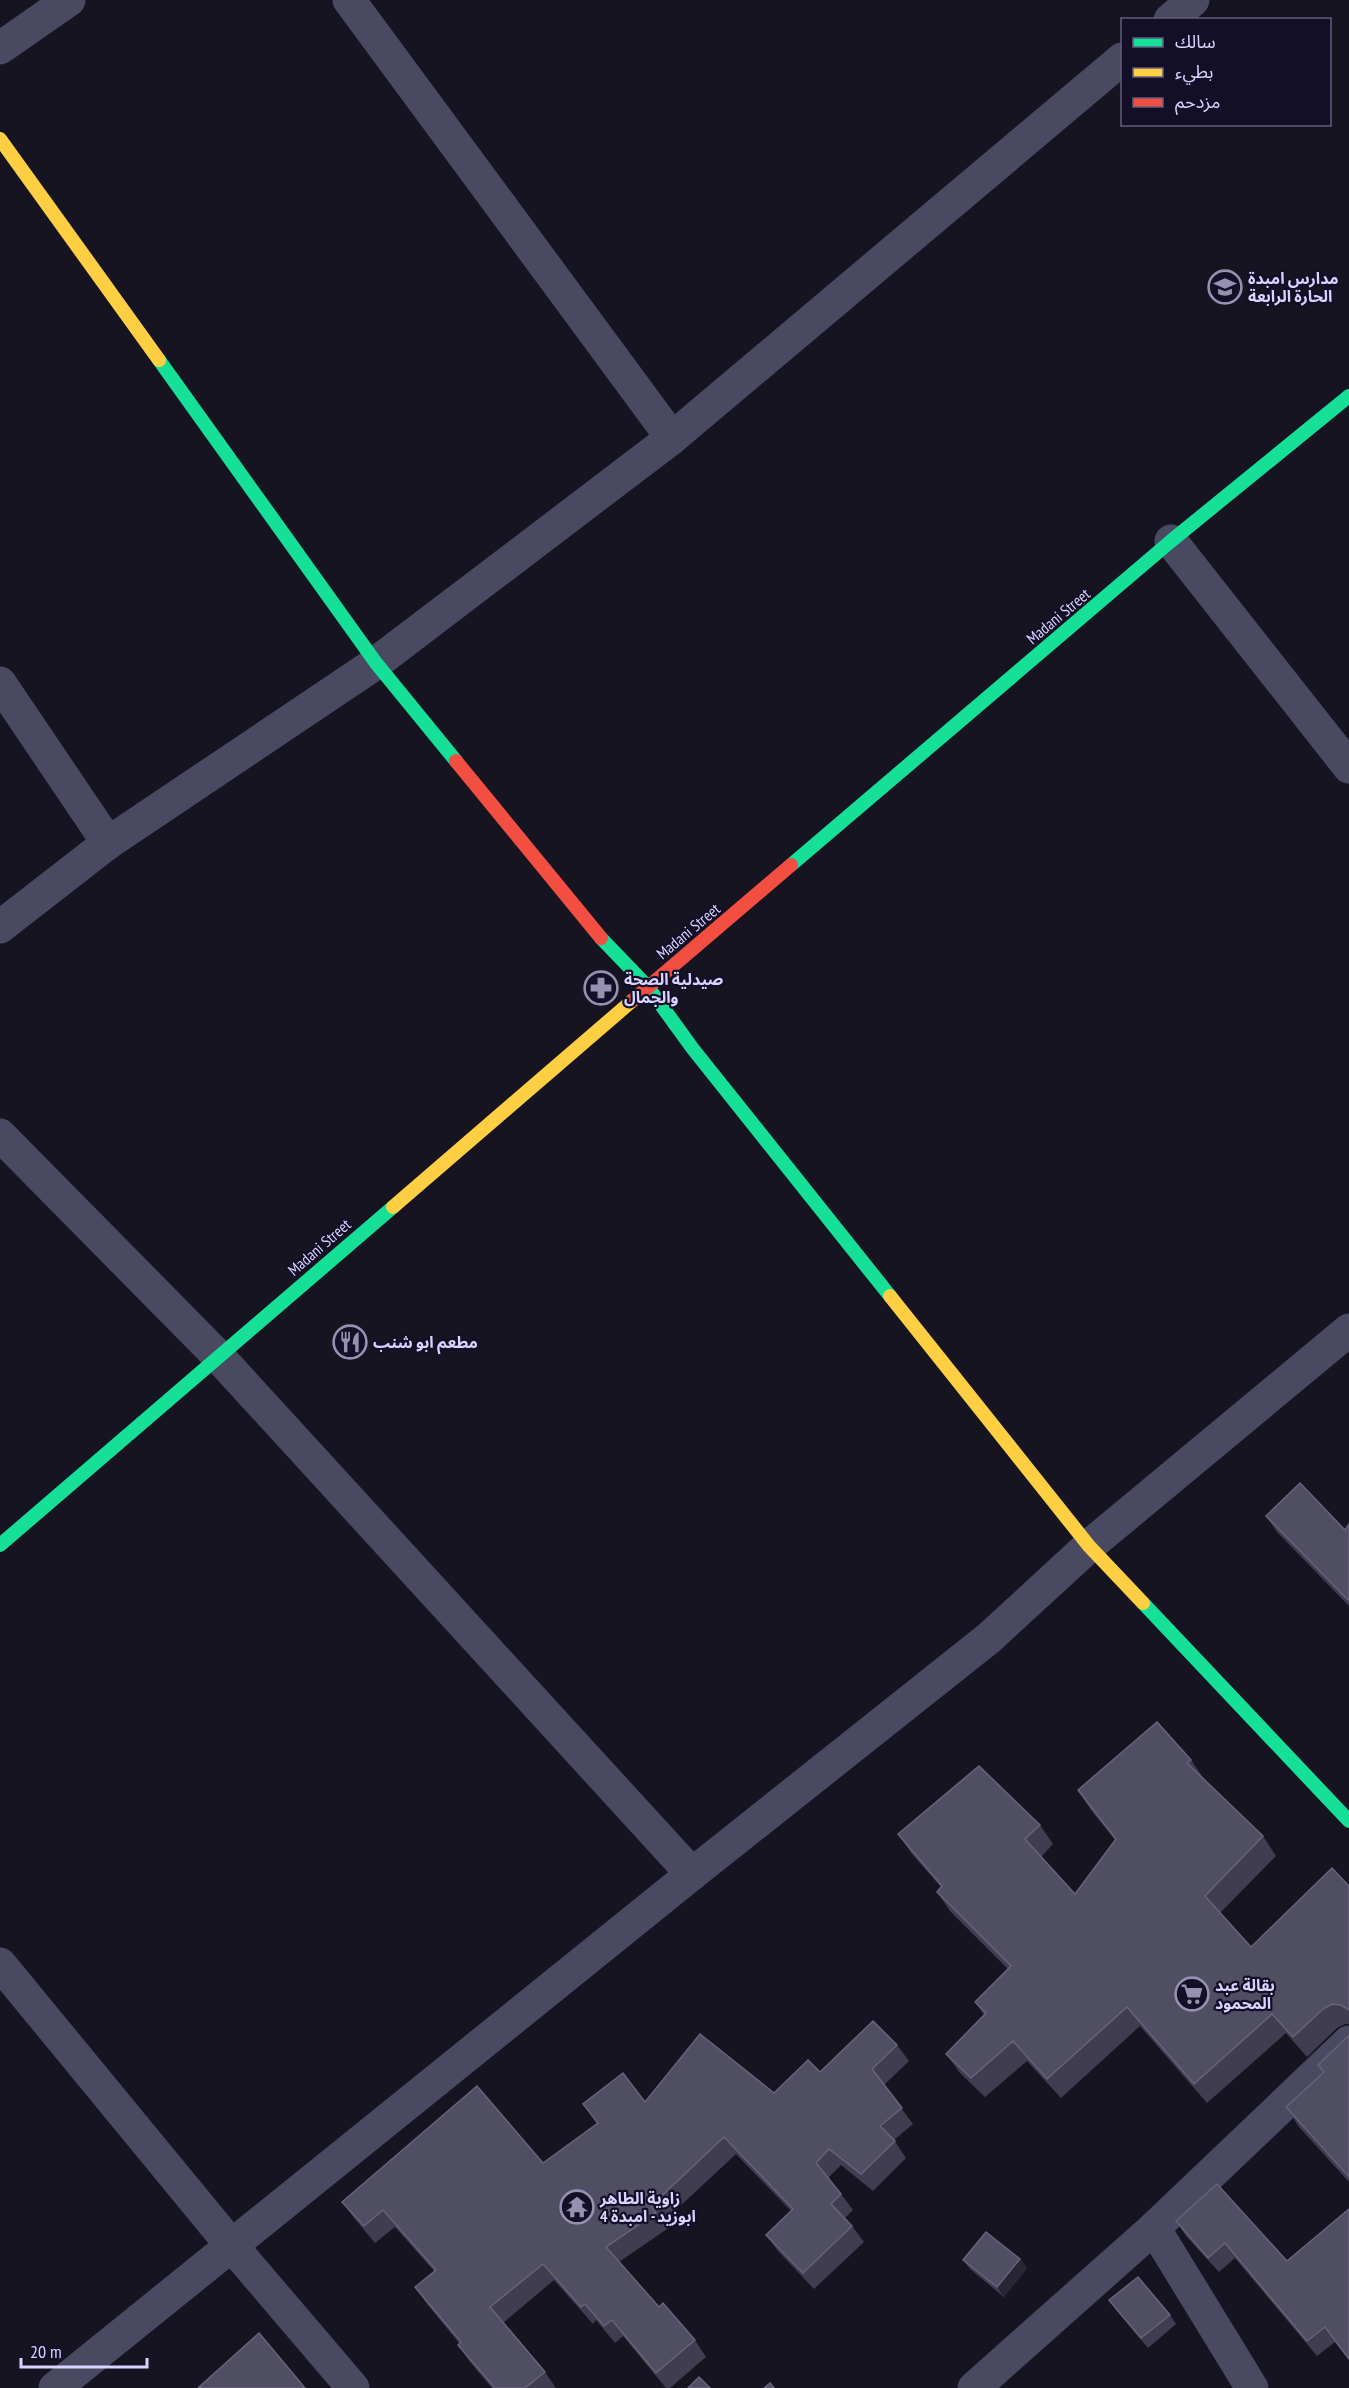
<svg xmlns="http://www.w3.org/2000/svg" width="1349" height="2388" font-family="'PT Sans Narrow','Noto Sans Arabic',sans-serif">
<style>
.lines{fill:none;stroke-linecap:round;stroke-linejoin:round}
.street{stroke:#4a4962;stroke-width:33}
.fast{stroke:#16e098;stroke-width:14}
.slow{stroke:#ffcf43;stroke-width:14}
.jam{stroke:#f24e42;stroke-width:14}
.wall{fill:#403d50}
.shaded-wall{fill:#282635}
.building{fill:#504e63;stroke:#66637b;stroke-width:1.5}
.labels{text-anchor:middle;stroke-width:4.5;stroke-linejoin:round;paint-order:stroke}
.poi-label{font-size:16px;font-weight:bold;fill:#d9d4ff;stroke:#130f26;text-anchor:start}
.street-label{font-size:16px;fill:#d9d4ff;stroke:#130f26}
</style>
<rect width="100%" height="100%" fill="#161421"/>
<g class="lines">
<!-- street -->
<g class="street">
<path d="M349 0 672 438"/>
<path d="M1170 20 1193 0"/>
<path d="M0 48 69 0"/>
<path d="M1171 541 1349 767"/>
<path d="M0 683 108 843"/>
<path d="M0 927 108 843 376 663 672 438 1122 59"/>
<path d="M0 1135 218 1356 692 1874"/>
<path d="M0 1964 232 2246 353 2388"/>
<path d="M1154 2228 1252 2388"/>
<path d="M55 2388 692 1874 989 1638 1089 1546 1349 1330"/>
<path d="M974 2388 1154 2228 1349 2042"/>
</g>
<!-- fast -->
<g class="fast">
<path d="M159 360 376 663 456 761"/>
<path d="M791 865 1171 541 1349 396"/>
<path d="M601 938 648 987 693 1049 890 1296"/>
<path d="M0 1545 393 1207"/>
<path d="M1143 1603 1349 1821"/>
</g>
<!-- slow -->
<g class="slow">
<path d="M0 139 159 360"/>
<path d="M393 1207 633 1000"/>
<path d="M890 1296 1089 1546 1143 1603"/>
</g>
<!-- jam -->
<g class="jam">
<path d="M456 761 601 938"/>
<path d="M633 1000 791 865"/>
</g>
</g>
<!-- wall -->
<g class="wall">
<path d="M1266 1516 1345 1530 1349 1524V1606L1277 1532Z"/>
<path d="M1191 1760 1204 1779 1263 1836 1276 1856 1220 1913 1251 1947 1349 1886V2024H1345L1337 2028 1307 2057 1286 2033 1207 2103 1140 2026 1061 2098 1027 2061 985 2097 960 2073 946 2054 984 2015 975 2002 1008 1969 950 1911 937 1892 941 1887 912 1854 898 1834 1040 1825 1053 1844 1041 1857 1075 1894 1115 1840 1091 1810 1078 1790Z"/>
<path d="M1349 2035V2182L1299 2127 1286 2107 1323 2072 1318 2065Z"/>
<path d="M897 2045 909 2061 884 2085 913 2124 894 2140 906 2158 873 2191 841 2165 828 2178 841 2194 853 2210 845 2218 852 2226 864 2242 814 2289 778 2251 766 2235 791 2211 736 2154 663 2222 667 2229 619 2262 659 2307 695 2340 706 2357 670 2388H666L623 2336 615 2343 596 2320 593 2324 554 2280 503 2323 545 2372 556 2388H492L470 2362 458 2345 460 2344 427 2304 415 2287 434 2271 395 2227 375 2243 354 2218 342 2202 543 2163 597 2124 583 2104 645 2102 774 2093 820 2072Z"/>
<path d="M1349 2209V2360L1335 2342 1317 2356 1235 2258 1219 2272 1186 2236 1176 2221 1287 2261Z"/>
<path d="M1020 2259 1027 2268 1004 2297 970 2269 963 2260Z"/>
<path d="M1109 2300 1170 2315 1176 2324 1148 2348 1116 2310Z"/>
</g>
<!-- shaded-wall -->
<path class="shaded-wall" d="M1020 2259 1027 2268 1004 2297 997 2287Z"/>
<!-- building -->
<g class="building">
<path d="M1300 1483 1345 1530 1349 1524V1601L1266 1516Z"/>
<path d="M1157 1722 1191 1760 1187 1763 1263 1836 1205 1896 1251 1947 1332 1868 1349 1886V2010L1341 2005 1332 2004 1323 2009 1293 2037 1272 2014 1194 2084 1127 2007 1047 2079 1013 2041 971 2078 946 2054 986 2013 975 2002 1011 1966 937 1892 942 1886 898 1834 979 1766 1040 1825 1025 1839 1075 1894 1116 1839 1078 1790Z"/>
<path d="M873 2021 897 2045 872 2069 902 2108 880 2126 895 2141 861 2174 829 2149 816 2163 841 2194 831 2204 852 2226 803 2273 766 2235 793 2209 724 2137 651 2206 656 2213 606 2247 659 2307 663 2303 695 2340 656 2373 612 2320 604 2326 585 2304 581 2307 543 2264 490 2307 545 2372 525 2388H495L458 2345 461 2342 415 2287 436 2270 383 2210 364 2226 342 2202 477 2086 543 2163 598 2123 583 2104 623 2073 645 2102 700 2034 774 2093 808 2060 820 2072Z"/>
<path d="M1349 2035V2177L1286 2107 1324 2072 1318 2065Z"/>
<path d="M1217 2184 1287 2261 1349 2209V2359L1325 2327 1307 2341 1225 2243 1208 2258 1176 2221Z"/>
<path d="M986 2232 1020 2259 997 2287 963 2260Z"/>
<path d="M1138 2277 1170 2315 1141 2338 1109 2300Z"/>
<path d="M259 2333 305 2388H198Z"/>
<path d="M699 2377 710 2388H688Z"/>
<path d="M770 2383 774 2388H764Z"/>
</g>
<!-- icons -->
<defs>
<symbol id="school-ring" viewBox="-11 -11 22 22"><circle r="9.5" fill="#130f26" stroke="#9591b1" stroke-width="1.5"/><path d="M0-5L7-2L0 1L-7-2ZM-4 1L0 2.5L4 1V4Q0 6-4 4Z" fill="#9591b1"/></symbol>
<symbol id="pharmacy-ring" viewBox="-11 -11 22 22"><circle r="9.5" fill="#130f26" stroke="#9591b1" stroke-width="1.5"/><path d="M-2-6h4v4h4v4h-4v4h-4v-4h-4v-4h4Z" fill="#9591b1"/></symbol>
<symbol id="restaurant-ring" viewBox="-11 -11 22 22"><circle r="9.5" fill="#130f26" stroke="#9591b1" stroke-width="1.5"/><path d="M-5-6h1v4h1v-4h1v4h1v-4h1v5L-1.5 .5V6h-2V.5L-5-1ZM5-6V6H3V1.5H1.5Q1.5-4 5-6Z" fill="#9591b1"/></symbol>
<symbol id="supermarket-ring" viewBox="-11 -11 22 22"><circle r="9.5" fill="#130f26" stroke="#9591b1" stroke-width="1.5"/><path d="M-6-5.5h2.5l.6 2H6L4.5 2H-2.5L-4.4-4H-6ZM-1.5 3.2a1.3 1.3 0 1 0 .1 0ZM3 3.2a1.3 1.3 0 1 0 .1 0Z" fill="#9591b1"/></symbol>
<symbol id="temple-ring" viewBox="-11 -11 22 22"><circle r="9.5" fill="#130f26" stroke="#9591b1" stroke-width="1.5"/><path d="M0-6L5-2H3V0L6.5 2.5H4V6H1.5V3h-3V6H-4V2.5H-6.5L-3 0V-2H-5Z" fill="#9591b1"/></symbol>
</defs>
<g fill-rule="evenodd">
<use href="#school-ring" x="1206" y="268" width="38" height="38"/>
<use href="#pharmacy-ring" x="582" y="969" width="38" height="38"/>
<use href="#restaurant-ring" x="331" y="1323" width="38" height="38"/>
<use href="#supermarket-ring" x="1173" y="1975" width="38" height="38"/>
<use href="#temple-ring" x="558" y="2188" width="38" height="38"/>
</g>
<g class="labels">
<!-- poi labels -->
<g class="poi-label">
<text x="1248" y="284">مدارس امبدة<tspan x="1248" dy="18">الحارة الرابعة</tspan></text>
<text x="624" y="985">صيدلية الصحة<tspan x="624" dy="18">والجمال</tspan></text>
<text x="373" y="1348">مطعم ابو شنب</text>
<text x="1215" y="1991">بقالة عبد<tspan x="1215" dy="18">المحمود</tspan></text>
<text x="600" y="2204">زاوية الطاهر<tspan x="600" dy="18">ابوزيد - امبدة 4</tspan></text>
</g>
<!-- street labels -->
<g class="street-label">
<text transform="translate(1058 616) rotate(-40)" y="6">Madani Street</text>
<text transform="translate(688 931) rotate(-40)" y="6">Madani Street</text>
<text transform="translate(319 1247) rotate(-41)" y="6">Madani Street</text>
</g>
</g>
<!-- legend -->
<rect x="1121" y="18" width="210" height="108" fill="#130f26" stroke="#625e7d" stroke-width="1.5"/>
<rect x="1133" y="38" width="30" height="9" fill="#16e098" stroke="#625e7d" stroke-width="1.5"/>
<text x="1175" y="48" font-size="18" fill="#d9d4ff">سالك</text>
<rect x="1133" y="68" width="30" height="9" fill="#ffcf43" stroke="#625e7d" stroke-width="1.5"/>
<text x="1175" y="78" font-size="18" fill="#d9d4ff">بطيء</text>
<rect x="1133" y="98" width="30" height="9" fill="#f24e42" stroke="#625e7d" stroke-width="1.5"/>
<text x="1175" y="108" font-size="18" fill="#d9d4ff">مزدحم</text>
<!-- scale -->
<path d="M21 2358v9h126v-9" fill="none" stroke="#d9d4ff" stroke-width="3"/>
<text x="30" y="2358" font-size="18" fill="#d9d4ff" stroke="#130f26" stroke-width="4.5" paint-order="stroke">20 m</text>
</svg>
